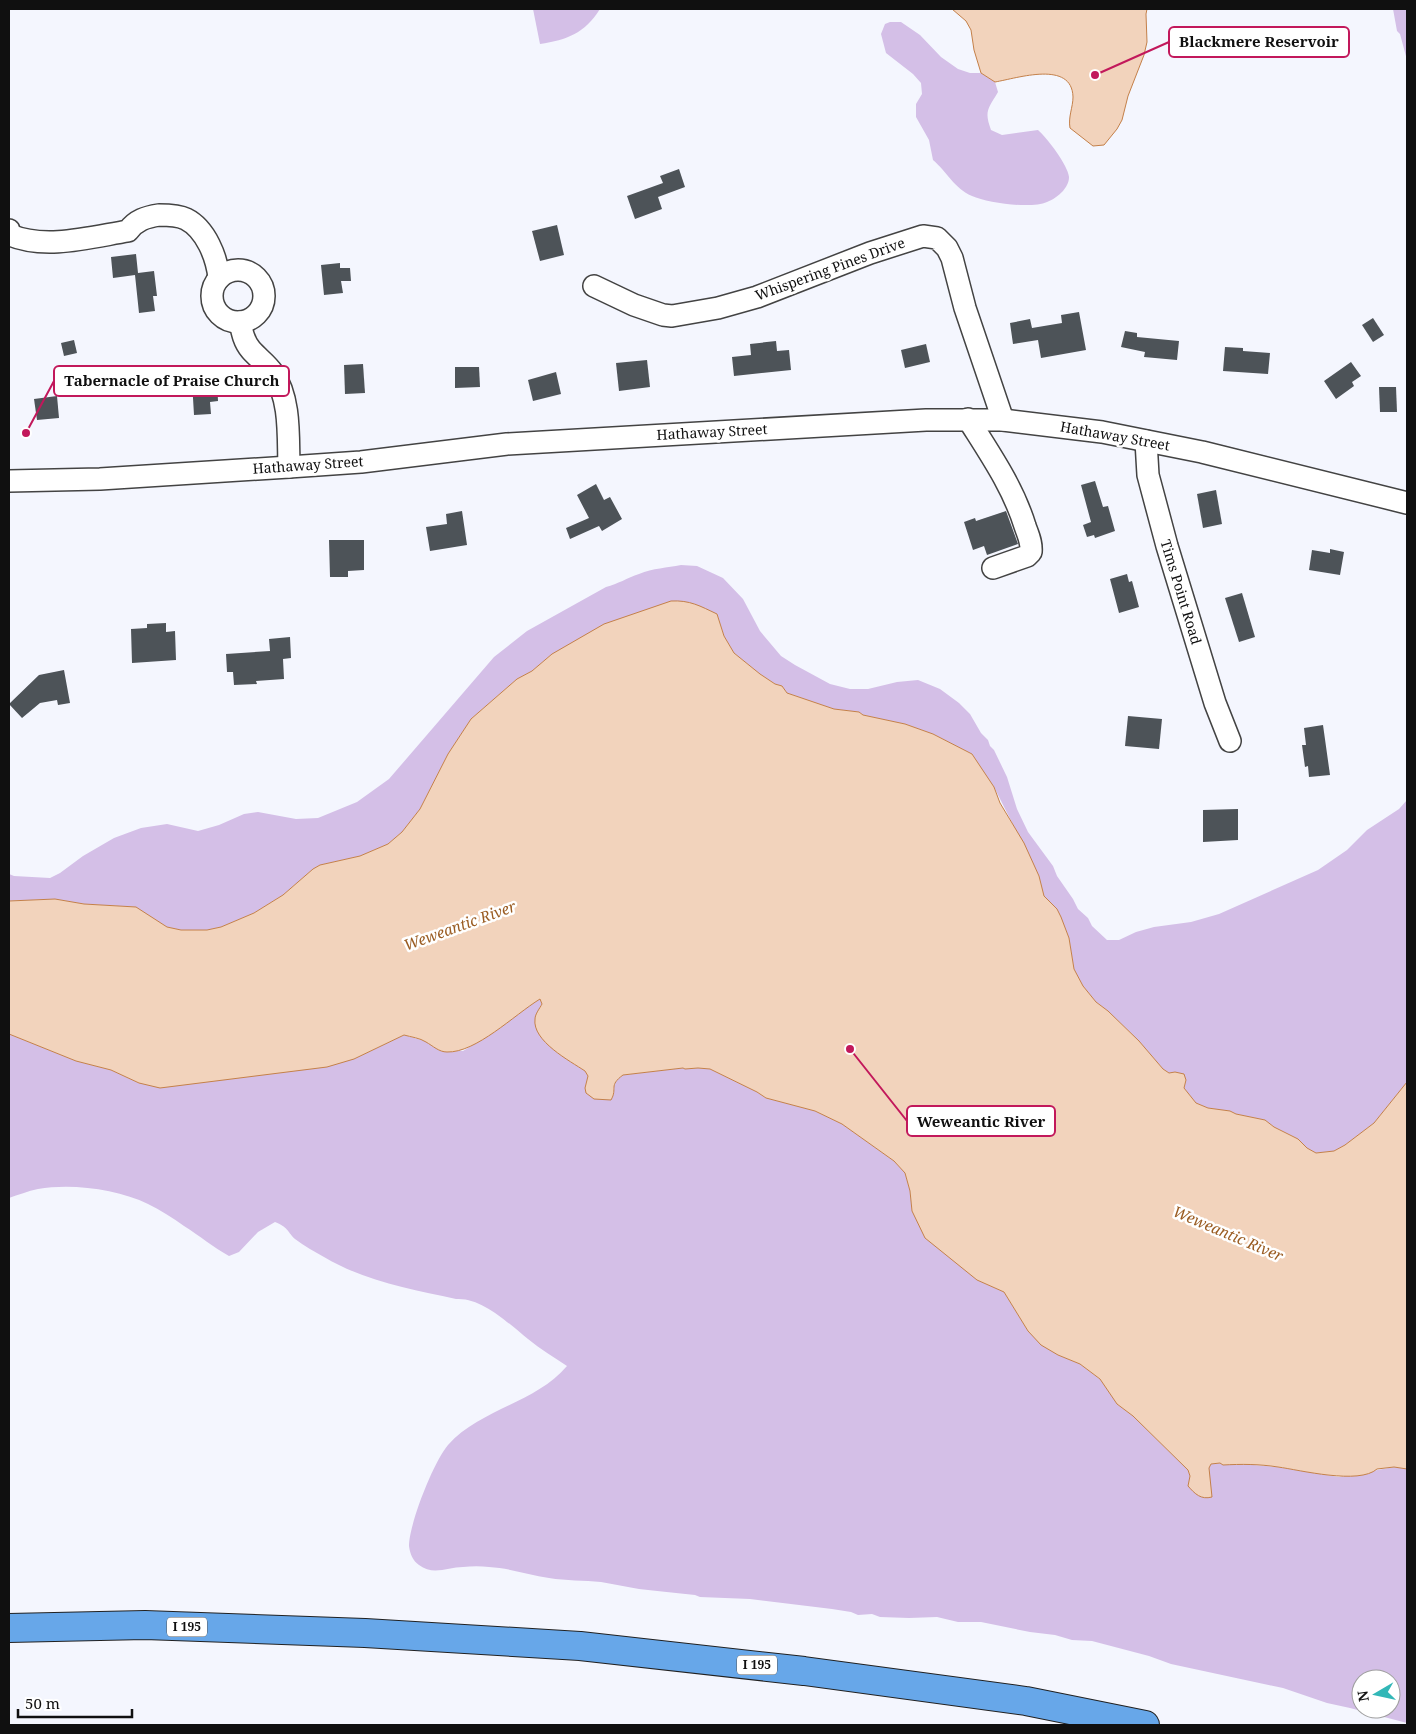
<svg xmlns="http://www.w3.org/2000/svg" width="1416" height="1734" font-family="'Noto Serif',serif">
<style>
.green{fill:#d4bfe7;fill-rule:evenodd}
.water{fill:#f2d3bc;stroke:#c48049}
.building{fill:#4d5358}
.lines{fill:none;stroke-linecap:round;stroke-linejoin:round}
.minor-casing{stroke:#434343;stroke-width:24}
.highway-casing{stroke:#212121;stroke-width:30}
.minor{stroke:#fff;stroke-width:21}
.highway{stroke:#67a7e9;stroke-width:28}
.labels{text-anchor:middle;stroke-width:5;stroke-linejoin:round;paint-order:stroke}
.shield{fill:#fff;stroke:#585858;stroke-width:1}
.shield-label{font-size:12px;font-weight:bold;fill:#101010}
.street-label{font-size:14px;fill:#101010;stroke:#fff}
.water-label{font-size:15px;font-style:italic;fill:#9a5c22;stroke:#fff}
.leader{fill:none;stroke:#c2185b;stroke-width:2}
.callout-dot{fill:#c2185b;stroke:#fff;stroke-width:2}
.callout{fill:#fff;stroke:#c2185b;stroke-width:2}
.callout-label{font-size:15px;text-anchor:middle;font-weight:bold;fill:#101010}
</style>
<rect width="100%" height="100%" fill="#f4f6fe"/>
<!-- green -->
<g class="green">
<path d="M533 9H600C585 33 567 40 540 44Z"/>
<path d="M1393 9H1407V60L1400 34 1397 31Z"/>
<path d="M890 22H901L920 35 941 57 958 69 970 73H981L995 82 998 92C988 109 984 111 991 130L1002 135 1038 130C1047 138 1068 165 1069 177 1069 183 1066 187 1063 191 1059 195 1053 200 1047 202 1031 209 988 203 972 196 954 188 947 172 933 160L929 140 916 117V104L922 94 921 83 913 74 886 53 881 34 885 24Z"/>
<path d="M681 565 697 566 723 578 743 599 760 631 781 656 795 665 830 684 850 689H868L897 682 918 680 940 689 959 703 970 714 981 733 988 740 990 746 994 750 1007 777 1017 809 1028 832 1053 866 1057 876 1073 899 1078 909 1088 918 1092 926 1107 940H1119L1136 932 1154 927 1191 922 1219 914 1318 870 1347 850 1367 830 1399 809 1407 800V1082L1374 1123 1345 1145 1334 1151 1316 1153 1307 1148 1298 1139 1274 1127 1265 1120 1236 1114 1229 1111 1208 1108 1196 1103 1184 1088 1186 1080 1175 1072 1169 1073 1163 1069 1139 1041 1108 1011 1096 1002 1083 986 1074 969 1069 938 1057 909 1044 897 1039 876 994 787 972 754 933 734 905 724 863 715 859 712 834 709 787 693 782 686 775 684 760 674 734 653 724 636 717 614 552 654 532 671 517 679 471 719 448 754 420 809 402 832 388 844 360 856 320 865 313 869 283 895 254 913 221 927 207 930H181L167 927 135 907 84 904 55 899 9 901V874L14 876 50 878 60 873 83 856 114 838 141 828 167 824 198 831 219 825 244 814 258 812 296 819 318 818 357 802 389 779 494 657 527 631 606 587C618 584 627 578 639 574 653 568 667 568 681 565Z"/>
<path d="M540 999 542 1004 535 1018 552 1048 585 1071 588 1076 585 1088 613 1097C613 1085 614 1081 623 1075L683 1068 685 1069 698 1068 710 1069 757 1092 766 1098 815 1111 842 1124 894 1161 905 1173 910 1191 912 1211 977 1280 1004 1292 1028 1331 1058 1355 1080 1364 1101 1380 1117 1404 1133 1416 1188 1470 1190 1476 1189 1486 1211 1464 1221 1463 1223 1465 1241 1464 1277 1467 1339 1477 1394 1467 1407 1469V1723L1350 1708 1327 1703 1283 1688 1171 1664 1149 1656 1092 1641 1072 1640 1055 1635 1030 1632 981 1622H958L937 1617 909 1618 880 1617 872 1614 858 1615 851 1612 832 1609 750 1599 700 1597 695 1595C676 1593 657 1591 639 1589 626 1587 614 1584 601 1582 584 1580 566 1581 549 1578 529 1575 509 1568 489 1567 481 1566 472 1566 463 1567 448 1567 433 1576 419 1565 413 1561 410 1554 409 1546 409 1524 434 1461 448 1445 480 1409 536 1403 567 1366 554 1357 540 1349 528 1339 509 1324 482 1297 456 1299 411 1289 364 1281 324 1257 315 1252 304 1246 295 1239 286 1230 289 1228 275 1222L258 1232 239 1252 229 1256C213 1247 200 1236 184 1226 173 1218 160 1210 148 1204 118 1189 71 1183 38 1189 28 1191 18 1195 9 1198V1034L76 1061 111 1070 139 1083 354 1059 404 1035 425 1041 435 1048 463 1051 497 1030 517 1014ZM1361 1679H1391V1709H1361Z"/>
</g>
<!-- water -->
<g class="water">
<path d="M952 9H1147L1146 14 1147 42 1144 55 1128 96 1122 120 1117 129 1104 145 1093 146 1070 128C1068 117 1073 107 1073 97 1072 60 1018 78 995 82L981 73 974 50 971 30 966 21Z"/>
<path d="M671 601C690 600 700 606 717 614L724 636 734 653 760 674 775 684 782 686 787 693 834 709 859 712 863 715 905 724 933 734 972 754 994 787 1000 803 1024 843 1039 876 1044 896 1057 909 1061 917 1069 938 1074 969 1083 986 1096 1002 1108 1011 1139 1041 1163 1069 1169 1073 1175 1072 1184 1074 1186 1080 1184 1088 1196 1103 1208 1108 1230 1111 1236 1114 1265 1120 1274 1127 1298 1139 1307 1148 1316 1153 1334 1151 1345 1145 1374 1123 1407 1082V1469L1394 1467 1377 1469C1359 1485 1300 1470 1278 1467 1259 1464 1241 1464 1223 1465L1220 1463 1211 1464 1209 1468 1212 1497C1201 1500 1195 1494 1188 1486L1190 1476 1188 1470 1133 1416 1117 1404 1100 1379 1080 1364 1058 1355 1041 1345 1028 1331 1004 1292 977 1280 925 1238 912 1211 910 1191 905 1173 894 1161 842 1124 815 1111 766 1098 757 1092 710 1069 698 1068 685 1069 683 1068 623 1075C608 1086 618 1088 611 1100L594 1099 586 1093 585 1088 588 1076 585 1071C570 1061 532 1041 535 1019 535 1014 540 1008 542 1004L540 999C514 1015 476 1053 447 1052 439 1052 433 1046 426 1042 420 1038 411 1037 404 1035L354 1059 327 1067 160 1088 139 1083 111 1070 76 1061 9 1034V901L55 899 84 904 136 907 167 927 181 930H207L221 927 254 913 283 895 313 869 320 865 360 856 388 844 402 832 420 809 448 754 471 719 517 679 532 671 552 654 604 624Z"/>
</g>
<!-- building -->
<g class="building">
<path d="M679 169 685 187 658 197 662 209 635 219 627 196 663 183 660 176Z"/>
<path d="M557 225 564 255 540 261 532 231Z"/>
<path d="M136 254 138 273 154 271 157 296H153L155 311 139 313 135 275 113 278 111 257Z"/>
<path d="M340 263V268H350L351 281H341L343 293 324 295 321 265Z"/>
<path d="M1079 312 1086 350 1041 358 1038 340 1013 344 1010 323 1030 319 1032 328 1062 323 1061 315Z"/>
<path d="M1373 318 1384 335 1373 342 1362 325Z"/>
<path d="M1125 331 1137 333V337L1179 341 1177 360 1144 357 1145 352 1121 347Z"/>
<path d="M74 340 77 353 64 356 61 343Z"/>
<path d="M776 341 777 351 789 350 791 370 734 376 732 357 751 355 750 344Z"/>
<path d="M926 344 930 362 905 368 901 350Z"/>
<path d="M1225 347 1243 348V351L1270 353 1268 374 1223 371Z"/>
<path d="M647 360 650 387 619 391 616 363Z"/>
<path d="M1351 362 1361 376 1352 382 1354 386 1336 399 1324 381Z"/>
<path d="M363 364 365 393 345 394 344 365Z"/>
<path d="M455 367H479L480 387 455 388Z"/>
<path d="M556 372 561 394 533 401 528 380Z"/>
<path d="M217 380 218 401 210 402 211 414 194 415 192 381Z"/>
<path d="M1379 387H1396L1397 412H1380Z"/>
<path d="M57 396 59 418 37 420 34 399Z"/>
<path d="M1095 481 1103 507 1108 506 1115 531 1095 538 1094 535 1087 537 1083 525 1091 522 1081 485Z"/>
<path d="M596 484 604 500 610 497 622 519 602 531 599 526 570 539 566 528 589 518 577 495Z"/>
<path d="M1216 490 1222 524 1203 528 1197 494Z"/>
<path d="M462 511 467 545 430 551 426 527 447 524 446 514Z"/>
<path d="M1006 511 1018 544 987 555 984 546 973 550 964 522 975 518 976 521Z"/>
<path d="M329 540H364V570L348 571V577H330Z"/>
<path d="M1330 549 1344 552 1340 575 1309 570 1312 550 1330 553Z"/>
<path d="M1127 574 1129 582 1132 581 1139 607 1119 613 1110 579Z"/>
<path d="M1242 593 1255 637 1239 642 1225 598Z"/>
<path d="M166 623V632L175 631 176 660 132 663 131 629 147 628V624Z"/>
<path d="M290 637 291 658 283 659 284 679 256 681 257 684 234 685 233 672H227L226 654 270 651 269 639Z"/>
<path d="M64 670 70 703 58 705 57 700 40 703 22 718 9 704 39 675Z"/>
<path d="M1128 716 1162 719 1159 749 1125 746Z"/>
<path d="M1323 725 1330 775 1309 777 1308 766 1305 767 1302 745H1306L1304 728Z"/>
<path d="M1238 809V840L1203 842V810Z"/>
</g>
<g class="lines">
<defs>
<g id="minor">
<path d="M9 230 10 235C46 250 91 237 128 231 136 220 146 217 159 215 167 215 178 215 186 219 206 229 217 258 219 278"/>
<circle cx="238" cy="296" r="26"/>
<path d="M594 286 634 305 663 315 672 316 718 308 757 297 870 253 923 236 937 238 947 248 952 258 965 308 1003 420"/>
<path d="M240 322C242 332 244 342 251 350 258 358 267 364 273 373 291 399 288 437 289 467"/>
<path d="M968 419C990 454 1013 487 1025 526 1028 535 1032 542 1031 552L1027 556 993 568"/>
<path d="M1146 441 1148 475 1167 546 1215 703 1230 741"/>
<path d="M9 481 100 479 289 467 361 462 507 444 926 420H1003L1102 432 1202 452 1407 503"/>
</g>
<path id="highway" d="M9 1628 145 1625 365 1633 580 1646 804 1671 1026 1701 1145 1725"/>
</defs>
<!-- minor casing -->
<use href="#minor" class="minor-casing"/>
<!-- highway casing -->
<use href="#highway" class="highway-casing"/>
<!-- minor -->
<use href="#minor" class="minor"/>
<!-- highway -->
<use href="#highway" class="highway"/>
</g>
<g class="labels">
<!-- shield labels -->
<g class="shield">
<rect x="167" y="1617.5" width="40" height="19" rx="4"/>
<rect x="737" y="1655.5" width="40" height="19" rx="4"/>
</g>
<g class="shield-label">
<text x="187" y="1631">I 195</text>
<text x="757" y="1669">I 195</text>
</g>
<!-- street labels -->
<g class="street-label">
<text transform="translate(830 269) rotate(-20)" y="5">Whispering Pines Drive</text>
<text transform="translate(712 432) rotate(-3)" y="5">Hathaway Street</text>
<text transform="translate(1115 436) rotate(10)" y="5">Hathaway Street</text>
<text transform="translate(308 465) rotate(-4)" y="5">Hathaway Street</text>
<text transform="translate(1181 592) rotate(73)" y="5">Tims Point Road</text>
</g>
<!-- water labels -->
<g class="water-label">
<text transform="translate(460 926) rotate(-20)" y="5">Weweantic River</text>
<text transform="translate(1228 1234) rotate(23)" y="5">Weweantic River</text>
</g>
</g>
<!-- callouts -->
<path class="leader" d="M1095 75L1169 42M26 433L54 381M850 1049L907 1121"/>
<g class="callout-dot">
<circle cx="1095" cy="75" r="5"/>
<circle cx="26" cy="433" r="5"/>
<circle cx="850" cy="1049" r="5"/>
</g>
<g class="callout">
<rect x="1169" y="27" width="180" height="30" rx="5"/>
<rect x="54" y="366" width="235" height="30" rx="5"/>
<rect x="907" y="1106" width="148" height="30" rx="5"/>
</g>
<g class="callout-label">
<text x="1259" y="47">Blackmere Reservoir</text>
<text x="172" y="386">Tabernacle of Praise Church</text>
<text x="981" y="1127">Weweantic River</text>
</g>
<!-- border -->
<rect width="1416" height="1734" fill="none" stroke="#101010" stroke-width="20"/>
<!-- north arrow -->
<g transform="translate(1376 1694) rotate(261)"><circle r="24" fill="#ffffff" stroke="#9f9f9f"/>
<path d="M0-4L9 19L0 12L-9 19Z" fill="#32b7b7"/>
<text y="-8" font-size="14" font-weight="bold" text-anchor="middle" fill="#101010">N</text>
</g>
<!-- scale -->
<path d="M18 1709v8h114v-8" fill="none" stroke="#101010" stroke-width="2.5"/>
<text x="25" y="1709" font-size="15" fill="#101010" stroke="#ffffff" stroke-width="4" paint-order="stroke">50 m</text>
</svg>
